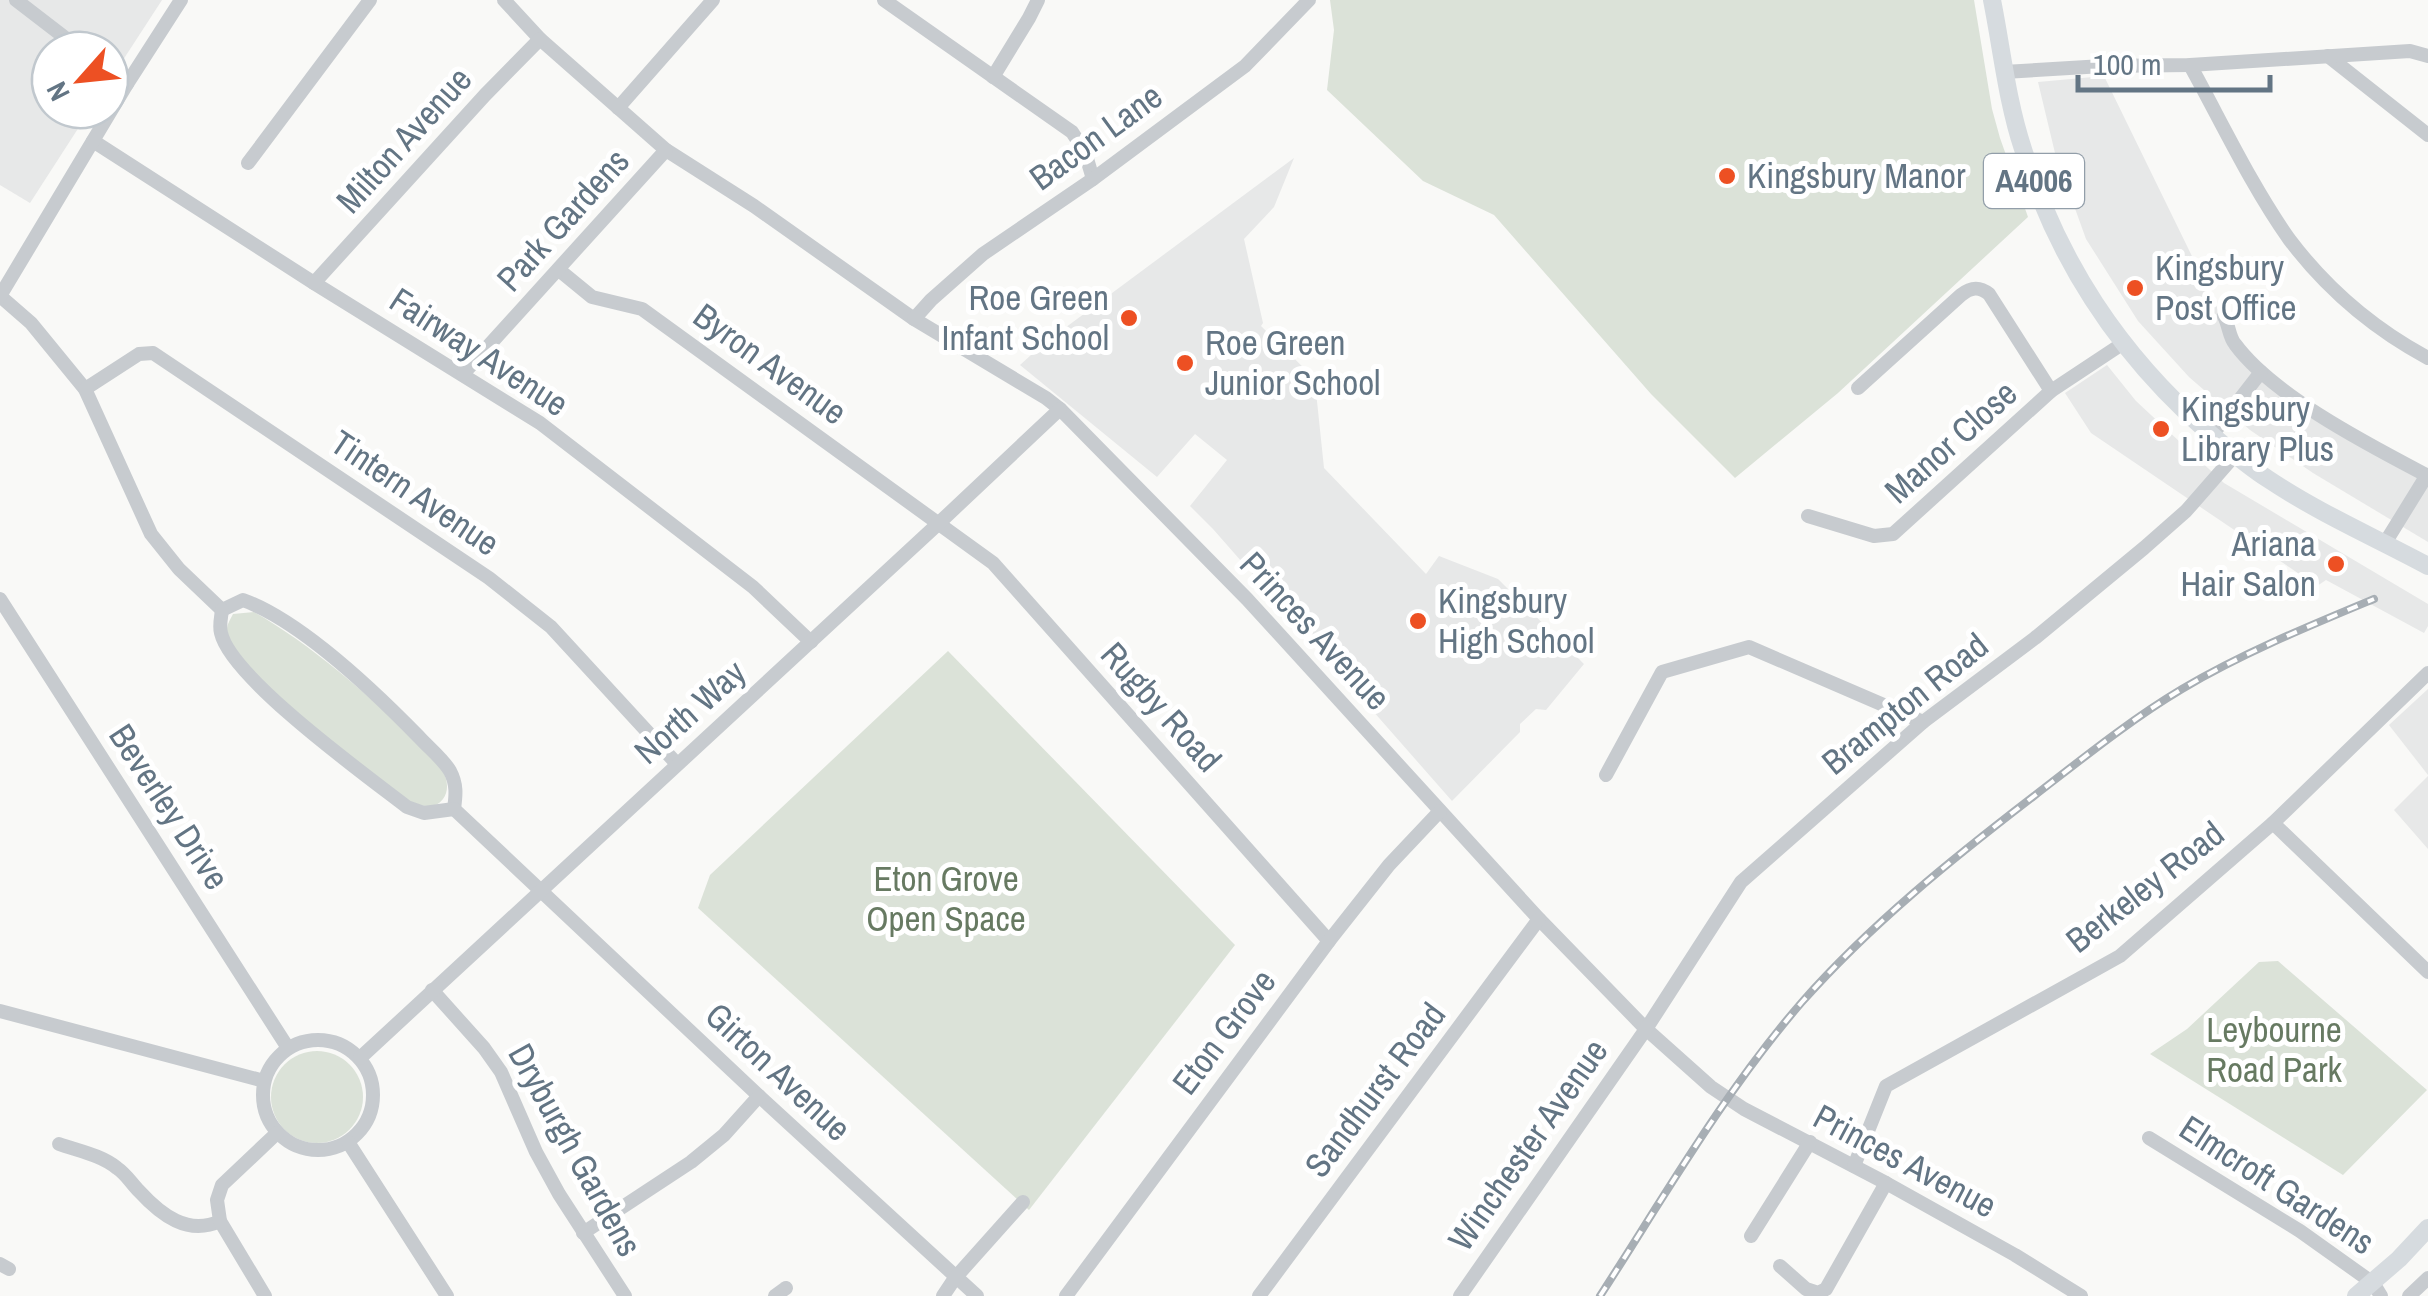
<svg xmlns="http://www.w3.org/2000/svg" width="2428" height="1296" font-family="'Archivo Narrow',sans-serif">
<style>
.built{fill:#e7e8e8}
.green{fill:#dbe2d8}
.lines{fill:none;stroke-linecap:round;stroke-linejoin:round}
.minor{stroke:#c7cbcf;stroke-width:14}
.major{stroke:#d6dbdf;stroke-width:18}
.rail-casing{stroke:#a7aeb4;stroke-width:8}
.rail{stroke:#fff;stroke-width:4;stroke-dasharray:11;stroke-linecap:butt}
.poi-dot{fill:#ed5023;stroke:#fff;stroke-width:4}
.labels{text-anchor:middle;stroke-width:10;stroke-linejoin:round;paint-order:stroke}
.shield{fill:#fff;stroke:#929ea9;stroke-width:2.5}
.shield-label{font-size:32px;font-weight:bold;fill:#637584}
.street-label{font-size:35px;fill:#637584;stroke:#fff}
.poi-label{font-size:35px;fill:#637584;stroke:#fff;text-anchor:start}
.park-label{font-size:35px;fill:#677a62;stroke:#fff}
</style>
<rect width="100%" height="100%" fill="#f9f9f7"/>
<!-- built -->
<g class="built">
<path d="M0 0H162L110 80V50H50V110H90L30 203 0 185Z"/>
<path d="M2104 76 2229 332 2267 376 2346 434 2428 473V542L2313 473 2250 430 2189 377 2138 321 2086 239 2055 153 2038 82Z"/>
<path d="M1294 158 1274 207 1244 239 1263 323 1261 326 1311 375 1315 382 1324 468 1426 574 1439 556 1498 579 1584 664 1546 710 1536 709 1520 724V732L1452 801 1213 529 1190 506 1227 460 1195 434 1157 477 1020 365 1042 345Z"/>
<path d="M2107 365 2136 401 2224 483 2428 604V626L2424 633 2326 580 2317 586 2091 433 2065 393Z"/>
<path d="M2428 689V775L2389 725Z"/>
<path d="M2428 776V849L2394 810Z"/>
</g>
<!-- green -->
<g class="green">
<path d="M1330 0H1974L1992 109 2000 138 2028 217 1838 393 1735 478 1651 394 1494 215 1423 181 1327 90 1334 30Z"/>
<path d="M254 612C309 643 372 697 416 742 424 751 437 760 442 770 448 779 449 791 443 799 434 811 419 805 407 802 370 771 239 676 228 636 225 627 229 622 233 614Z"/>
<path d="M948 651 1235 945 1029 1210 698 908 710 875Z"/>
<path d="M2278 961 2427 1090 2343 1175 2150 1054 2187 1029 2259 962Z"/>
<circle cx="317" cy="1097" r="46"/>
</g>
<g class="lines">
<!-- minor -->
<g class="minor">
<path d="M16 0 81 50"/>
<path d="M504 0 540 39 666 150 754 206 914 319 1046 398 1060 409 1247 599 1539 919 1646 1029 1711 1087 1744 1109 1886 1183 2015 1255 2081 1296"/>
<path d="M884 0 1072 132 1085 152 1093 179"/>
<path d="M2328 56 2428 135"/>
<path d="M2190 65C2222 123 2251 185 2289 239 2326 288 2374 329 2428 358"/>
<path d="M110 71 127 84"/>
<path d="M2004 72 2103 66 2190 65 2410 51 2428 56"/>
<path d="M993 77 1029 18 1038 0"/>
<path d="M618 108 713 0"/>
<path d="M93 141 314 283 540 423 753 587 811 642"/>
<path d="M248 163 370 0"/>
<path d="M559 270 592 297 642 309 993 563 1329 941"/>
<path d="M314 283 485 95 540 39"/>
<path d="M0 296 31 323 85 389 151 534 179 569 222 610"/>
<path d="M0 296 127 84 181 0"/>
<path d="M2224 316C2229 325 2229 337 2235 344 2273 396 2371 446 2428 476"/>
<path d="M914 319 931 300 983 254 1093 179 1245 66 1309 0"/>
<path d="M463 374 666 150"/>
<path d="M1858 388 1961 295C1971 287 1979 286 1989 294L2051 391"/>
<path d="M85 389 139 354 153 353 489 578 551 627 677 764"/>
<path d="M2212 435 2261 372"/>
<path d="M1808 516 1874 536 1893 534 2051 391 2122 344"/>
<path d="M2385 543 2427 475"/>
<path d="M0 599 288 1048"/>
<path d="M222 610 243 600C301 621 376 693 419 737 429 748 443 759 450 771 457 784 456 795 454 809"/>
<path d="M222 610C221 618 219 626 221 633 231 678 367 776 407 807L424 813 454 809"/>
<path d="M1606 775 1662 672 1749 647 1923 722"/>
<path d="M454 809 759 1096 977 1296"/>
<path d="M2273 823 2428 972"/>
<path d="M432 990 484 1048 501 1072 536 1152 559 1194 625 1296"/>
<path d="M0 1011 264 1081"/>
<circle cx="318" cy="1095" r="55"/>
<path d="M360 1058 939 523 1060 409"/>
<path d="M2149 1138 2300 1231 2373 1283 2381 1296"/>
<path d="M348 1142 447 1296"/>
<path d="M59 1144C79 1151 101 1155 117 1168 126 1174 132 1184 139 1191 161 1215 188 1236 220 1221"/>
<path d="M1854 1166 1886 1086 2120 956 2273 823 2428 673"/>
<path d="M583 1233 691 1162 724 1135 759 1096"/>
<path d="M1751 1236 1810 1142"/>
<path d="M0 1264 9 1269"/>
<path d="M1780 1266 1806 1289 1818 1293 1826 1289 1886 1183"/>
<path d="M265 1296 220 1221 217 1200 222 1185 277 1133"/>
<path d="M775 1296 786 1288"/>
<path d="M943 1296 955 1278 1023 1202"/>
<path d="M1066 1296 1329 941 1389 865 1440 811"/>
<path d="M1259 1296 1539 919"/>
<path d="M1460 1296 1646 1029 1741 882 1923 722 2035 638 2144 548 2186 511 2235 455"/>
<path d="M2409 1296 2428 1278"/>
</g>
<!-- major -->
<g class="major">
<path d="M1992 0C2002 50 2007 101 2023 149 2058 262 2119 354 2208 432 2227 448 2246 465 2268 479 2319 513 2374 537 2428 566"/>
<path d="M2356 1296 2399 1259 2428 1228"/>
</g>
<defs>
<path id="rail" d="M1600 1296C1664 1197 1724 1092 1802 1002 1871 924 1952 859 2034 796 2082 759 2130 720 2182 689 2243 653 2309 626 2374 599"/>
</defs>
<!-- rail casing -->
<use href="#rail" class="rail-casing"/>
<!-- rail -->
<use href="#rail" class="rail"/>
</g>
<!-- markers -->
<g class="poi-dot">
<circle cx="1727" cy="176" r="10"/>
<circle cx="2135" cy="288" r="10"/>
<circle cx="1129" cy="318" r="10"/>
<circle cx="1185" cy="363" r="10"/>
<circle cx="2161" cy="429" r="10"/>
<circle cx="2336" cy="564" r="10"/>
<circle cx="1418" cy="621" r="10"/>
</g>
<g class="labels">
<!-- shield labels -->
<rect class="shield" x="1984" y="154" width="100" height="54" rx="8"/>
<g class="shield-label">
<text x="2034" y="192">A4006</text>
</g>
<!-- street labels -->
<g class="street-label">
<text transform="translate(1096 137) rotate(-36)" y="12">Bacon Lane</text>
<text transform="translate(404 140) rotate(-48)" y="12">Milton Avenue</text>
<text transform="translate(563 220) rotate(-48)" y="12">Park Gardens</text>
<text transform="translate(479 352) rotate(33)" y="12">Fairway Avenue</text>
<text transform="translate(770 364) rotate(36)" y="12">Byron Avenue</text>
<text transform="translate(1951 442) rotate(-42)" y="12">Manor Close</text>
<text transform="translate(415 493) rotate(34)" y="12">Tintern Avenue</text>
<text transform="translate(1315 631) rotate(47)" y="12">Princes Avenue</text>
<text transform="translate(1905 704) rotate(-39)" y="12">Brampton Road</text>
<text transform="translate(1161 707) rotate(48)" y="12">Rugby Road</text>
<text transform="translate(690 712) rotate(-42)" y="12">North Way</text>
<text transform="translate(169 807) rotate(57)" y="12">Beverley Drive</text>
<text transform="translate(2145 887) rotate(-38)" y="12">Berkeley Road</text>
<text transform="translate(1224 1032) rotate(-53)" y="12">Eton Grove</text>
<text transform="translate(778 1072) rotate(43)" y="12">Girton Avenue</text>
<text transform="translate(1375 1090) rotate(-53)" y="12">Sandhurst Road</text>
<text transform="translate(1528 1145) rotate(-55)" y="12">Winchester Avenue</text>
<text transform="translate(575 1150) rotate(61)" y="12">Dryburgh Gardens</text>
<text transform="translate(1905 1161) rotate(28)" y="12">Princes Avenue</text>
<text transform="translate(2277 1185) rotate(33)" y="12">Elmcroft Gardens</text>
</g>
<!-- poi labels -->
<g class="poi-label">
<text x="1747" y="188">Kingsbury Manor</text>
<text x="2155" y="280">Kingsbury<tspan x="2155" dy="40">Post Office</tspan></text>
<text x="1109" y="310" text-anchor="end">Roe Green<tspan x="1109" dy="40">Infant School</tspan></text>
<text x="1205" y="355">Roe Green<tspan x="1205" dy="40">Junior School</tspan></text>
<text x="2181" y="421">Kingsbury<tspan x="2181" dy="40">Library Plus</tspan></text>
<text x="2316" y="556" text-anchor="end">Ariana<tspan x="2316" dy="40">Hair Salon</tspan></text>
<text x="1438" y="613">Kingsbury<tspan x="1438" dy="40">High School</tspan></text>
</g>
<!-- park labels -->
<g class="park-label">
<text x="946" y="891">Eton Grove<tspan x="946" dy="40">Open Space</tspan></text>
<text x="2274" y="1042">Leybourne<tspan x="2274" dy="40">Road Park</tspan></text>
</g>
</g>
<!-- north arrow -->
<g transform="translate(80 80) rotate(243)"><circle r="48" fill="#ffffff" stroke="#c1c8ce" stroke-width="2.5"/>
<path d="M0-8L18 38L0 25L-18 38Z" fill="#ed5023"/>
<text y="-15" font-size="28" font-weight="bold" text-anchor="middle" fill="#637584">N</text>
</g>
<!-- scale -->
<path d="M2078 75v15h192v-15" fill="none" stroke="#637584" stroke-width="5"/>
<text x="2093" y="75" font-size="30" fill="#637584" stroke="#ffffff" stroke-width="8" paint-order="stroke">100 m</text>
</svg>
